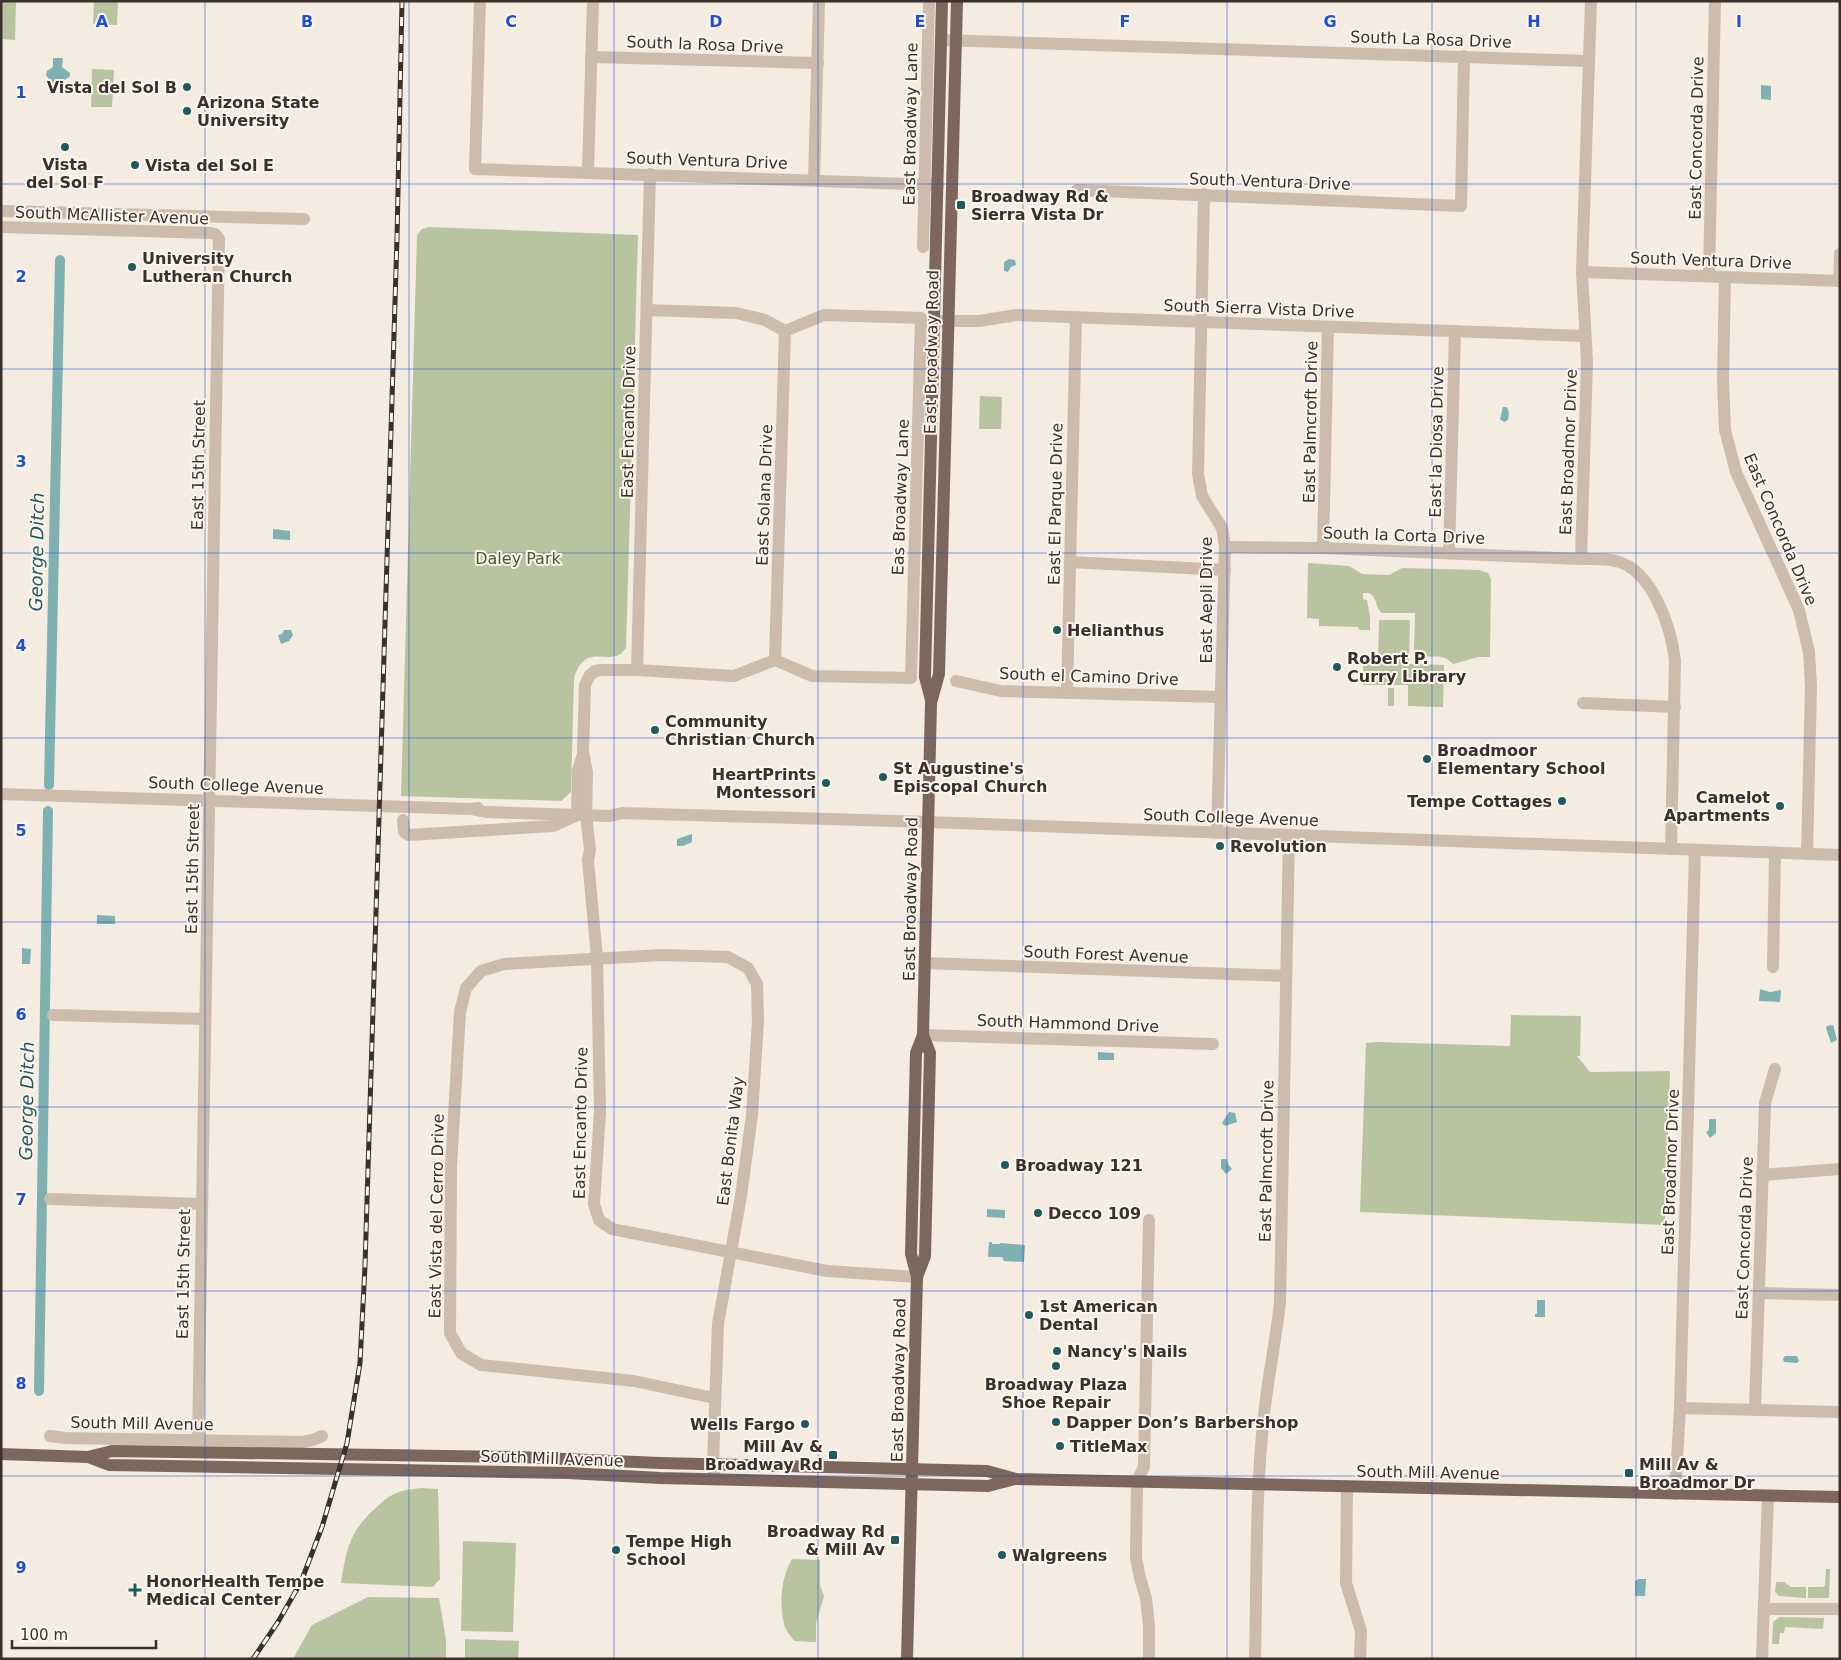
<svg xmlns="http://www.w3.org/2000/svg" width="1841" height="1660" font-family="'DejaVu Sans',sans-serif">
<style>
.green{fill:#b8c4a0}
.water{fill:#7fb0b2}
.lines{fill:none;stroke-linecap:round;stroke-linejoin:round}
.canal{stroke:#7fb0b2;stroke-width:10}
.minor{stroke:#cdbbac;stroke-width:12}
.major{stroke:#7d675c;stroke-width:12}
.rail-casing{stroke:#3b302b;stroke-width:5}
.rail{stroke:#fbf5ee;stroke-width:3;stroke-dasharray:9;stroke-linecap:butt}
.grid{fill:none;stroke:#1d4ed8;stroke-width:1;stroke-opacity:0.55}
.poi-dot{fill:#1f5a5e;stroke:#fbf5ee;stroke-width:2}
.labels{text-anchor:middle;stroke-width:4;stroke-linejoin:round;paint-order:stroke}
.street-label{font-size:16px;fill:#3b302b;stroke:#fbf5ee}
.poi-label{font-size:16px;font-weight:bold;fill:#3b302b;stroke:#fbf5ee;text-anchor:start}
.park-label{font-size:16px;fill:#4a5a2e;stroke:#fbf5ee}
.water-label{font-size:18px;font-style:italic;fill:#1f5a5e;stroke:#fbf5ee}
.grid-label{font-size:16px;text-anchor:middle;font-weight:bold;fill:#1d4ed8;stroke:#fbf5ee;stroke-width:4;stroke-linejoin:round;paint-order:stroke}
</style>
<rect width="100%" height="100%" fill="#f4ebe1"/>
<!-- green -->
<g class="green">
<path d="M1 1H16L15 40 1 39Z"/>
<path d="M94 1H118L117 25 93 24Z"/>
<path d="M92 69 114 70 112 107H91Z"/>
<path d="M429 227 638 235 626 648C610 671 587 638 574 678L571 792 561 801 401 796 417 235 422 229Z"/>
<path d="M980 396 1002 397 1001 429H979Z"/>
<path d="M1308 563 1349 566 1362 574 1389 575 1402 568 1479 570 1488 573 1491 579 1490 657H1478L1453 664C1441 652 1433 659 1419 656L1414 650 1415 613H1382C1375 608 1378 598 1369 593H1363V599L1367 600 1370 617V630H1360L1358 627 1319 626V619L1307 618Z"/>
<path d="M1379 620H1410L1409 664 1444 665 1443 707 1408 706V685H1363V663H1378Z"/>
<rect x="1388" y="688" width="6" height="18"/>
<path d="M1511 1015 1581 1016 1580 1056H1577L1590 1072 1670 1071 1665 1225 1360 1212 1366 1043 1377 1042 1510 1046Z"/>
<path d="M422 1488 438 1489 440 1579 433 1587 341 1583C347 1546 350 1530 379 1505 385 1499 394 1493 402 1491 409 1489 416 1489 422 1488Z"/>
<path d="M463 1541 516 1543 513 1632 461 1631Z"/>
<path d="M792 1559 820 1560V1586L824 1596 816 1624V1642L794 1641C791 1636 785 1630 784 1624 779 1602 781 1578 792 1559Z"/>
<path d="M1826 1569H1830L1829 1598H1808V1587H1823L1825 1585Z"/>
<path d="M1776 1582H1784L1791 1587H1806V1598L1779 1596 1775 1592Z"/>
<path d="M368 1597 439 1598 446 1640V1659H293L312 1625Z"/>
<path d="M1780 1617 1824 1618 1823 1629 1785 1627 1784 1633H1780L1779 1644H1772L1773 1622Z"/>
<path d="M465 1639 519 1641 518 1659H465Z"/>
</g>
<!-- water -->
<g class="water">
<path d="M53 58H63L62 67 70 73V76C64 81 60 81 62 89L52 90C54 81 49 80 46 75L47 71 53 67Z"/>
<path d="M1761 85 1771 86V100L1761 99Z"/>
<path d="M1009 259 1015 260 1016 265 1011 267 1008 272 1004 271V262Z"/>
<path d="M1503 407H1507L1509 413 1508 420 1504 422 1500 419Z"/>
<path d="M273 529 290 531V540L273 539Z"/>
<path d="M284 630H291L293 635 289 641 281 644 278 635 282 634Z"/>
<path d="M692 834V842L683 846H677V839Z"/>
<path d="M97 915 115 916V924H97Z"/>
<path d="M22 948 31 949 30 964H22Z"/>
<path d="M1760 989 1770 992 1781 990 1780 1002 1759 1001Z"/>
<path d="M1832 1025H1833L1837 1040 1831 1043 1826 1028 1827 1026Z"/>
<path d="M1098 1052 1114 1053V1060H1098Z"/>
<path d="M1229 1112 1235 1113 1237 1122 1225 1126 1222 1123Z"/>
<path d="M1709 1119H1716V1133L1710 1138 1706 1132 1709 1130Z"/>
<path d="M1221 1159H1227L1228 1164 1232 1169 1226 1174 1221 1168Z"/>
<path d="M987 1209 1005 1210V1218L987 1217Z"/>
<path d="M989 1242H992V1244H1000V1243L1025 1245 1024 1262 1004 1261 1002 1257H988Z"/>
<path d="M1537 1300H1545V1317H1535V1314H1537Z"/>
<path d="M1785 1356H1797L1799 1361 1797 1363 1784 1362 1783 1359Z"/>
<path d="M1639 1579H1646L1645 1596H1635V1581Z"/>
</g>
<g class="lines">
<!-- canal -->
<g class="canal">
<path d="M49 785 60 260"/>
<path d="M39 1391 48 811"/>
</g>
<!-- minor -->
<g class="minor">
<path d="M480 1 475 169 938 185"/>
<path d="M941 40 1589 61"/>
<path d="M591 57 818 63"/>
<path d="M588 172 593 1"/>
<path d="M814 180 819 1"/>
<path d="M1077 190 1461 206 1464 56"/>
<path d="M1204 194 1198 474 1202 496 1222 528 1225 547 1217 833"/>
<path d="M1 211 304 219"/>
<path d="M1 227 211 233 215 234 219 239 198 1440"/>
<path d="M923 247 929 1"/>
<path d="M1582 272 1840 281"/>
<path d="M1709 276 1715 1"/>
<path d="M1725 277 1723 382 1725 430 1736 472 1799 610 1809 652 1811 686 1807 854"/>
<path d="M1839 281 1840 254"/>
<path d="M647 310 736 313 765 320 785 331 824 315 921 318 911 678 812 676 775 660 734 676 637 670H601L595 671 590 675 585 685 583 752 587 772 586 815 590 850 588 860 597 958 600 1112 594 1204 599 1220 612 1229 827 1271 917 1277"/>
<path d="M934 321H979L1016 315 1584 336"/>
<path d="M1225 547 1323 548 1581 559C1592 559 1605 558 1616 561 1653 570 1671 628 1675 660L1671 849"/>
<path d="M1323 548 1328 327"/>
<path d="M1449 553 1455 331"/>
<path d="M1581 559 1587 361 1582 272 1591 1"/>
<path d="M1070 562 1225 570"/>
<path d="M775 660 785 331"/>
<path d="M637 670 650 174"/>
<path d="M956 681 1001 691 1221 697"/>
<path d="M1067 693 1076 317"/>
<path d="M1583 703 1675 707"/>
<path d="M1 794 471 809 478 808"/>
<path d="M471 809 485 812 610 816 622 813 928 822 1840 855"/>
<path d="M577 814 578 771 583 754"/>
<path d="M403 820 404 832 409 835 553 826 575 816"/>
<path d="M925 963 1286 976"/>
<path d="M1773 967 1775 853"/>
<path d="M53 1015 205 1019"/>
<path d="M923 1035 1213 1044"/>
<path d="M1762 1175 1840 1169"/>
<path d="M50 1199 201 1204"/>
<path d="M1149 1220 1144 1467 1137 1481 1136 1558 1140 1578 1146 1598 1149 1626V1659"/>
<path d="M1759 1293 1840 1295"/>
<path d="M1680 1408 1840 1412"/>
<path d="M1755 1410 1765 1103 1775 1069"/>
<path d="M50 1436 65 1438 302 1442 313 1440 322 1436"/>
<path d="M714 1473 713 1464 718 1324 741 1196 752 1115 758 1021 757 984 748 968 728 957 663 955 504 964 481 971 466 988 460 1012 451 1167 450 1333 461 1353 481 1365 634 1381 714 1398"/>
<path d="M1347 1486 1346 1583 1361 1631 1360 1659"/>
<path d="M1675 1494 1680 1408 1695 850"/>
<path d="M1764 1609H1840"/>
<path d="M1255 1659C1257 1578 1255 1496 1264 1415 1268 1377 1276 1340 1280 1302L1289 836"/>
<path d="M1762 1659 1768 1496"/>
</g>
<!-- major -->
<g class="major">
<path d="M931 700 925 677 942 1"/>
<path d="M917 1277 925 1256 930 1053 923 1035"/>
<path d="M1 1454 88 1457 112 1451 518 1457 660 1463 987 1471 1016 1479 1840 1497"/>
<path d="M88 1457 109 1465 568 1473 660 1478 988 1486 1015 1479"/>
<path d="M907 1659 917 1277 911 1254 916 1053 923 1035 931 703 939 674 957 1"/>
</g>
<defs>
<path id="rail" d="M253 1659 278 1622 301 1582 322 1527 347 1443 360 1363 365 1266 397 238 402 1"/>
</defs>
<!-- rail casing -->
<use href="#rail" class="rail-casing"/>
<!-- rail -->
<use href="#rail" class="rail"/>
</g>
<!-- grid -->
<path class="grid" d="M205 1V1659M409 1V1659M614 1V1659M818 1V1659M1023 1V1659M1227 1V1659M1432 1V1659M1636 1V1659M1 184H1840M1 369H1840M1 553H1840M1 738H1840M1 922H1840M1 1107H1840M1 1291H1840M1 1476H1840"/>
<!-- markers -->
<g class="poi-dot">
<circle cx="187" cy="87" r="5"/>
<circle cx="187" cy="111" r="5"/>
<circle cx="65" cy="147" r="5"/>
<circle cx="135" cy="165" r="5"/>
<rect x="956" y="200" width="10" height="10" rx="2.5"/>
<circle cx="132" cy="267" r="5"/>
<circle cx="1057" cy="630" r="5"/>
<circle cx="1337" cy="667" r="5"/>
<circle cx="655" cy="730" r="5"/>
<circle cx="1427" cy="759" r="5"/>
<circle cx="883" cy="777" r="5"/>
<circle cx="826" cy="783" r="5"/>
<circle cx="1562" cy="801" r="5"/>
<circle cx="1780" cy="806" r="5"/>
<circle cx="1220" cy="846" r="5"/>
<circle cx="1005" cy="1165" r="5"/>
<circle cx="1038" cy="1213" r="5"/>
<circle cx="1029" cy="1315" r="5"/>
<circle cx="1057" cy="1351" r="5"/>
<circle cx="1056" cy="1366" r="5"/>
<circle cx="1056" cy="1422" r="5"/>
<circle cx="805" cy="1424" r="5"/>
<circle cx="1060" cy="1446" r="5"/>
<rect x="828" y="1450" width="10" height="10" rx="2.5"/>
<rect x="1624" y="1468" width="10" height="10" rx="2.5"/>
<rect x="890" y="1535" width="10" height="10" rx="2.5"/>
<circle cx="616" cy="1550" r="5"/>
<circle cx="1002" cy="1555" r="5"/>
<path d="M132.5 1582.5h5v5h5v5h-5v5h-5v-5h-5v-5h5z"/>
</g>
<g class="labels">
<!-- street labels -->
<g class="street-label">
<text transform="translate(1431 39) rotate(2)" y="6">South La Rosa Drive</text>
<text transform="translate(705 44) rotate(2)" y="6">South la Rosa Drive</text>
<text transform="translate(910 124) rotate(-89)" y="6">East Broadway Lane</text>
<text transform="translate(1696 138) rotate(-89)" y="6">East Concorda Drive</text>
<text transform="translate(707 160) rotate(2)" y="6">South Ventura Drive</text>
<text transform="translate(1270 181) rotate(2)" y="6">South Ventura Drive</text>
<text transform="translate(112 215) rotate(2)" y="6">South McAllister Avenue</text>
<text transform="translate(1711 260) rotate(2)" y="6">South Ventura Drive</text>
<text transform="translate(1259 308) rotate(2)" y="6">South Sierra Vista Drive</text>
<text transform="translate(931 352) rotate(-89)" y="6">East Broadway Road</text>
<text transform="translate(628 422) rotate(-89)" y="6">East Encanto Drive</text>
<text transform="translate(1310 422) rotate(-89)" y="6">East Palmcroft Drive</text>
<text transform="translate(1436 442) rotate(-89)" y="6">East la Diosa Drive</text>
<text transform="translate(1568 452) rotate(-88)" y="6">East Broadmor Drive</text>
<text transform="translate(198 465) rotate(-89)" y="6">East 15th Street</text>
<text transform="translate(764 495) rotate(-88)" y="6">East Solana Drive</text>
<text transform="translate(900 497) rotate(-88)" y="6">Eas Broadway Lane</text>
<text transform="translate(1055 504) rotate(-89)" y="6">East El Parque Drive</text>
<text transform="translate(1781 529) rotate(67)" y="6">East Concorda Drive</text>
<text transform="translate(1404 535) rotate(2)" y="6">South la Corta Drive</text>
<text transform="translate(1206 600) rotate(-90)" y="6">East Aepli Drive</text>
<text transform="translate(1089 676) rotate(2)" y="6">South el Camino Drive</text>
<text transform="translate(236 785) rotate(2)" y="6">South College Avenue</text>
<text transform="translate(1231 817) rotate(2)" y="6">South College Avenue</text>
<text transform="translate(192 869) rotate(-89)" y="6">East 15th Street</text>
<text transform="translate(910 899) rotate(-89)" y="6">East Broadway Road</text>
<text transform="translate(1106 954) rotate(2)" y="6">South Forest Avenue</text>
<text transform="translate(1068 1023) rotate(2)" y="6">South Hammond Drive</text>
<text transform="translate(580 1123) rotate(-89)" y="6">East Encanto Drive</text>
<text transform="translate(730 1141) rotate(-83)" y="6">East Bonita Way</text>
<text transform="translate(1266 1161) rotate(-89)" y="6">East Palmcroft Drive</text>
<text transform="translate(1670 1172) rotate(-88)" y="6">East Broadmor Drive</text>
<text transform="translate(436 1216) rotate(-89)" y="6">East Vista del Cerro Drive</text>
<text transform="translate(1744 1238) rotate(-88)" y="6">East Concorda Drive</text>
<text transform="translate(183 1274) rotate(-89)" y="6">East 15th Street</text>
<text transform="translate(898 1380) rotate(-89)" y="6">East Broadway Road</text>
<text transform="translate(142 1423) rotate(1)" y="6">South Mill Avenue</text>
<text transform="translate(552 1458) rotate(2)" y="6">South Mill Avenue</text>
<text transform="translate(1428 1472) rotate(1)" y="6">South Mill Avenue</text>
</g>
<!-- poi labels -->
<g class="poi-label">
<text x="177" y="93" text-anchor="end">Vista del Sol B</text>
<text x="197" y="108">Arizona State<tspan x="197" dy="18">University</tspan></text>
<text x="65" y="170" text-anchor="middle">Vista<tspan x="65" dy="18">del Sol F</tspan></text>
<text x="145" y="171">Vista del Sol E</text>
<text x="971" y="202">Broadway Rd &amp;<tspan x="971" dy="18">Sierra Vista Dr</tspan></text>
<text x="142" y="264">University<tspan x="142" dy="18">Lutheran Church</tspan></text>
<text x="1067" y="636">Helianthus</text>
<text x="1347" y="664">Robert P.<tspan x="1347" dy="18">Curry Library</tspan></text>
<text x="665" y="727">Community<tspan x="665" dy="18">Christian Church</tspan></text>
<text x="1437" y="756">Broadmoor<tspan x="1437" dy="18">Elementary School</tspan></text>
<text x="893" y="774">St Augustine's<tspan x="893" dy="18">Episcopal Church</tspan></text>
<text x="816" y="780" text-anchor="end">HeartPrints<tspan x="816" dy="18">Montessori</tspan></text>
<text x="1770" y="803" text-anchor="end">Camelot<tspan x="1770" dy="18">Apartments</tspan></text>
<text x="1552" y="807" text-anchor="end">Tempe Cottages</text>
<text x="1230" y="852">Revolution</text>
<text x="1015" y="1171">Broadway 121</text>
<text x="1048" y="1219">Decco 109</text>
<text x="1039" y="1312">1st American<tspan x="1039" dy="18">Dental</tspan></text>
<text x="1067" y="1357">Nancy's Nails</text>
<text x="1056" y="1390" text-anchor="middle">Broadway Plaza<tspan x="1056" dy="18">Shoe Repair</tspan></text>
<text x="1066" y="1428">Dapper Don’s Barbershop</text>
<text x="795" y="1430" text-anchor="end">Wells Fargo</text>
<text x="823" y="1452" text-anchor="end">Mill Av &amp;<tspan x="823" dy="18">Broadway Rd</tspan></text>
<text x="1070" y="1452">TitleMax</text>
<text x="1639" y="1470">Mill Av &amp;<tspan x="1639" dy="18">Broadmor Dr</tspan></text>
<text x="885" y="1537" text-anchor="end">Broadway Rd<tspan x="885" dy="18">&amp; Mill Av</tspan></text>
<text x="626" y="1547">Tempe High<tspan x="626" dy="18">School</tspan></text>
<text x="1012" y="1561">Walgreens</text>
<text x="146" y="1587">HonorHealth Tempe<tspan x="146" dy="18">Medical Center</tspan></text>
</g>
<!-- park labels -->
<g class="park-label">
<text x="518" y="564">Daley Park</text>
</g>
<!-- water labels -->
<g class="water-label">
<text transform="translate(37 552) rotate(-89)" y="6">George Ditch</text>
<text transform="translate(27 1101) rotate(-89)" y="6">George Ditch</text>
</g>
</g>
<g class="grid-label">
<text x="102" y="27">A</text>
<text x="307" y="27">B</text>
<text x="511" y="27">C</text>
<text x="716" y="27">D</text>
<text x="920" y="27">E</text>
<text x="1125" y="27">F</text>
<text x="1330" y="27">G</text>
<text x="1534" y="27">H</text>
<text x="1739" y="27">I</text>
<text x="21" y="98">1</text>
<text x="21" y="282">2</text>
<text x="21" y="467">3</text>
<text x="21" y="651">4</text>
<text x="21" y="836">5</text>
<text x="21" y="1020">6</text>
<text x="21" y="1205">7</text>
<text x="21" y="1389">8</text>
<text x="21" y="1573">9</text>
</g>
<!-- border -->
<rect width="1841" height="1660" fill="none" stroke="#3b302b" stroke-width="5"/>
<!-- scale -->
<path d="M12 1640v8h144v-8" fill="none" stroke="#3b302b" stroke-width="2.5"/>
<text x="20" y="1640" font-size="15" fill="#3b302b" stroke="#fbf5ee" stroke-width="4" paint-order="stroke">100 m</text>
</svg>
